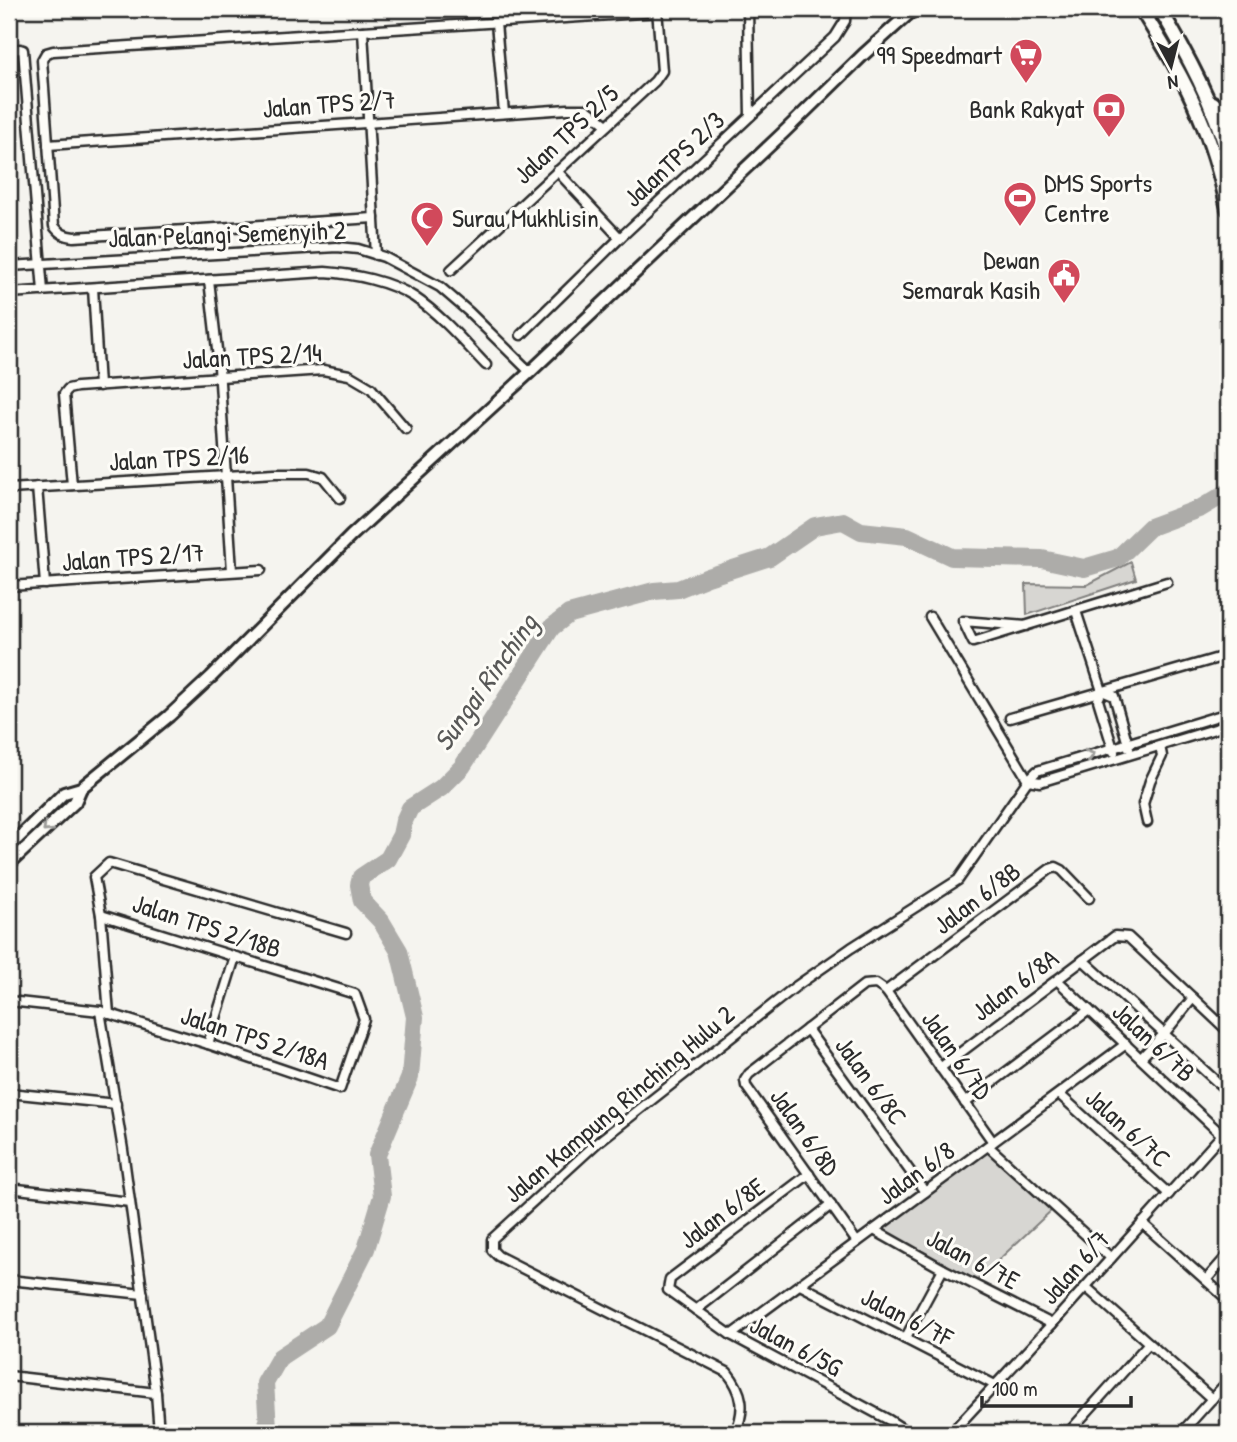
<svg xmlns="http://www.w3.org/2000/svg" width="1237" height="1442" font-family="'Patrick Hand',sans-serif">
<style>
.green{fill:#d7d6d2;stroke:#81807e;stroke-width:2}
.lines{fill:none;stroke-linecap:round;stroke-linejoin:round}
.river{stroke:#adaca9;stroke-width:18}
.street-casing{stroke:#2b2b2b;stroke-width:13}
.secondary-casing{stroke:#2b2b2b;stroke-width:16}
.primary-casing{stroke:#2b2b2b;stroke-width:18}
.street{stroke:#fdfcf7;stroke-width:8}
.secondary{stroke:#fdfcf7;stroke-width:10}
.primary{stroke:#fdfcf7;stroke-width:12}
.oneway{stroke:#9e9e9b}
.labels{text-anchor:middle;stroke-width:6;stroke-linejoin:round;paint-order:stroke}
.poi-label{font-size:26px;fill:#2b2b2b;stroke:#fdfcf7;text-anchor:end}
.street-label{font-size:26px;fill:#2b2b2b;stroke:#fdfcf7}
.water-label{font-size:28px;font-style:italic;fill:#585857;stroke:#fdfcf7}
</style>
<rect width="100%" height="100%" fill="#f5f4ef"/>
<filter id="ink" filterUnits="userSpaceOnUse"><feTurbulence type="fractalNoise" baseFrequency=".0143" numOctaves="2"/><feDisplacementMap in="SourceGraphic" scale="14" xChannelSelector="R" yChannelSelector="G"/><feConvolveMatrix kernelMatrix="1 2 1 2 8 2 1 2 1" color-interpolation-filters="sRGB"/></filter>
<g filter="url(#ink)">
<!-- green -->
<g class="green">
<path d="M1131 562 1136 579 1027 615 1026 584 1087 585Z"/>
<path d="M987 1147 1054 1208 975 1282 877 1230Z"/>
</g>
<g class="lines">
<!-- river -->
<path class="river" d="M266 1433 268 1427 265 1383 280 1357 327 1326 366 1249 382 1196 377 1155 410 1077 415 1017 399 951 381 921 362 901 359 885 361 877 388 859 401 835 404 821 410 808 441 788 462 767 552 627 569 614 654 591 678 589 708 577 770 557 815 526 843 521 861 531 907 536 952 557 1042 559 1084 568 1118 558 1150 527 1201 508 1228 492"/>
<defs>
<g id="street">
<path d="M748 9 750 116"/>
<path d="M496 23 504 113"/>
<path d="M363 31 376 255"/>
<path d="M9 50 20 49 23 50 43 291"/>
<path d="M48 145 568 109H586L607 125"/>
<path d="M557 171 620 238"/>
<path d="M374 218 74 237C65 236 60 234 54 226L42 60 46 53 53 51 657 12"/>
<path d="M9 266 337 247 358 249 384 257 440 287 469 312 530 372"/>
<path d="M451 270 655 81 662 71 657 9"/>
<path d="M209 280 219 367 232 571"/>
<path d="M93 288 99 386"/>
<path d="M9 293 325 272C353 274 390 281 414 297 441 315 463 341 486 365"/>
<path d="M521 335 620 238 835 37 845 21 846 9"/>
<path d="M72 485 64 394 68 389 77 387 323 370 349 375 371 388 406 429"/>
<path d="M37 487 45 584"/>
<path d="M9 489 275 473H309L323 477 340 498"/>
<path d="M9 586 261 570"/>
<path d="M1076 611 1102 691"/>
<path d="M930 617 1028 780 1040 782 1228 725"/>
<path d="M1026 626 963 621 973 642C1038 622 1103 602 1167 582"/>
<path d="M1010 718 1218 658"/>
<path d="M1114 752 1098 700 1102 691 1114 696 1129 748"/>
<path d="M1147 822 1143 804 1150 781 1162 756 1160 746"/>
<path d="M1083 960 1228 1092"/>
<path d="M1057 980 1222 1135"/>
<path d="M886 991 1050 869 1056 867 1062 870 1089 898"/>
<path d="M9 1001 100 1011 208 1044 340 1089 364 1019 355 994 101 915"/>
<path d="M100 1011 123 1150 156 1393 159 1433"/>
<path d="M109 1014 101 915 94 877 109 863 346 933"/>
<path d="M807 1029 925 1192"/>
<path d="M208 1044 235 957"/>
<path d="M1141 1058 1164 1034 1193 998"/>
<path d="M940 1068 1115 936 1128 937 1228 1031"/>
<path d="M9 1093 116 1104"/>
<path d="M1059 1094 1169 1194"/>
<path d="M965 1103 1089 1010"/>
<path d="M988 1146 1111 1258"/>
<path d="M809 1174 670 1279 668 1290 731 1335 889 1420 909 1433"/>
<path d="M9 1188 130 1202"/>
<path d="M1142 1223 1228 1300"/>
<path d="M874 1230 943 1269 1052 1324"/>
<path d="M857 1242 746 1086 745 1080 749 1074 864 985 876 984 886 991 993 1142"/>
<path d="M9 1280 143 1294"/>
<path d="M1206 1280 1228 1255"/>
<path d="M800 1285 995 1385"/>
<path d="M1086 1287 1212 1399"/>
<path d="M696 1310 831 1205"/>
<path d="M731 1335 1126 1044"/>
<path d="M905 1339 943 1269"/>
<path d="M9 1376 156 1393"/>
<path d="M735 1433C746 1409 743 1392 727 1372L498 1256 492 1250V1239L597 1143 795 987 851 948 958 880 1028 780 1037 771 1228 713"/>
<path d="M951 1433 1052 1324 1228 1128"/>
<path d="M1068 1433 1149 1343"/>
<path d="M1181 1433 1228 1381"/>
</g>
<g id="secondary">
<path d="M9 847 64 793 81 788 169 716 211 677 351 536 530 372 784 132 863 55 914 9"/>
<path d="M9 864 75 802 81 788"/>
</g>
<g id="primary">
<path d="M1141 9C1162 43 1184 78 1199 115 1212 145 1221 177 1228 209"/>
<path d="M1160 9C1188 56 1213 103 1228 156"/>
<path d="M1213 103 1228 116"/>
</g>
</defs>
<!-- street casing -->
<use href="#street" class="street-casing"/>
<!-- secondary casing -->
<use href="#secondary" class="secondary-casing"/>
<!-- primary casing -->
<use href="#primary" class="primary-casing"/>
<!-- street -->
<use href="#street" class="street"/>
<!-- secondary -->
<use href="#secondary" class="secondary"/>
<!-- primary -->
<use href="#primary" class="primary"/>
</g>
<!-- one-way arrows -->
<defs><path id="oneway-chevron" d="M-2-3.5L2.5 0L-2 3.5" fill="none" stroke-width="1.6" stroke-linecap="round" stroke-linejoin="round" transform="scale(1.75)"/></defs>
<g class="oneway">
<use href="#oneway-chevron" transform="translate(1090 755) rotate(-17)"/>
<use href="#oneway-chevron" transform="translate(47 828) rotate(137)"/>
</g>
</g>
<!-- icons -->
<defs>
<symbol id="supermarket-pin" viewBox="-11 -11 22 30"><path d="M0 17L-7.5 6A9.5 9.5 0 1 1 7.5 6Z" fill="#d1495b" stroke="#fdfcf7"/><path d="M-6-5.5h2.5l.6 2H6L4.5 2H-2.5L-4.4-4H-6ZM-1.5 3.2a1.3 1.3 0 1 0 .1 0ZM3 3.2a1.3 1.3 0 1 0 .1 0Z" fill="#fff"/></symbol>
<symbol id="bank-pin" viewBox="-11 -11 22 30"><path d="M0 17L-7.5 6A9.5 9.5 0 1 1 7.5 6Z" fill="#d1495b" stroke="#fdfcf7"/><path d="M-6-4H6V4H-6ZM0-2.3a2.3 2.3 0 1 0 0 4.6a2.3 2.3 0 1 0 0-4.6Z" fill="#fff"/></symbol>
<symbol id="stadium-pin" viewBox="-11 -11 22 30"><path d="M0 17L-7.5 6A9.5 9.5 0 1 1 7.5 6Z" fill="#d1495b" stroke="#fdfcf7"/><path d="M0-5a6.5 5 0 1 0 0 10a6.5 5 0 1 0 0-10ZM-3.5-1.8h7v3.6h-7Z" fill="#fff"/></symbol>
<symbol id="mosque-pin" viewBox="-11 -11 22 30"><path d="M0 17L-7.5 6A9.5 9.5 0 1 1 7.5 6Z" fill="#d1495b" stroke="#fdfcf7"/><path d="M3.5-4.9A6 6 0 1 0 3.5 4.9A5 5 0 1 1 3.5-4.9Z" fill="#fff"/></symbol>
<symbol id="civic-pin" viewBox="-11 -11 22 30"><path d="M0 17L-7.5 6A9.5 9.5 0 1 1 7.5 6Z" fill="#d1495b" stroke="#fdfcf7"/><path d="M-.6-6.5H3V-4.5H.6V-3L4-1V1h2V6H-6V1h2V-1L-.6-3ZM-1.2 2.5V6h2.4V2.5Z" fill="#fff"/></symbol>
</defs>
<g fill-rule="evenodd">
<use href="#supermarket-pin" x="1007" y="36" width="38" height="52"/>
<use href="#bank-pin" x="1090" y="90" width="38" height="52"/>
<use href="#stadium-pin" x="1001" y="179" width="38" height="52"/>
<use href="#mosque-pin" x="408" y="199" width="38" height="52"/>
<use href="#civic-pin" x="1045" y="256" width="38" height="52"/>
</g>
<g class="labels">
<!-- poi labels -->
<g class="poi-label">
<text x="1002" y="64">99 Speedmart</text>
<text x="1084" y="118">Bank Rakyat</text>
<text x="1044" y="192" text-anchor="start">DMS Sports<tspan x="1044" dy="30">Centre</tspan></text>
<text x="452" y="227" text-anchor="start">Surau Mukhlisin</text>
<text x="1040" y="269">Dewan<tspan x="1040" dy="30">Semarak Kasih</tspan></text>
</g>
<!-- street labels -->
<g class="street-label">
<text transform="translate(329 104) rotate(-4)" y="9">Jalan TPS 2/7</text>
<text transform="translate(566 134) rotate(-43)" y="9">Jalan TPS 2/5</text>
<text transform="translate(674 159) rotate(-43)" y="9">JalanTPS 2/3</text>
<text transform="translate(227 234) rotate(-2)" y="9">Jalan Pelangi Semenyih 2</text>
<text transform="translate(252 356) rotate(-3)" y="9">Jalan TPS 2/14</text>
<text transform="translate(179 458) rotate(-3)" y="9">Jalan TPS 2/16</text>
<text transform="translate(133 557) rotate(-4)" y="9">Jalan TPS 2/17</text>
<text transform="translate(977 898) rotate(-37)" y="9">Jalan 6/8B</text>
<text transform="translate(207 926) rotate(18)" y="9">Jalan TPS 2/18B</text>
<text transform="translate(1015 985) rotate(-37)" y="9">Jalan 6/8A</text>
<text transform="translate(255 1038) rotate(18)" y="9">Jalan TPS 2/18A</text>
<text transform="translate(1154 1042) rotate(43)" y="9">Jalan 6/7B</text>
<text transform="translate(957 1055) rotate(55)" y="9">Jalan 6/7D</text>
<text transform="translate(871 1081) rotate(54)" y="9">Jalan 6/8C</text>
<text transform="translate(619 1104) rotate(-40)" y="9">Jalan Kampung Rinching Hulu 2</text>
<text transform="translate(1128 1128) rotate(42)" y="9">Jalan 6/7C</text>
<text transform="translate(805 1132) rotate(55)" y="9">Jalan 6/8D</text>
<text transform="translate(916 1173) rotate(-36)" y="9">Jalan 6/8</text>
<text transform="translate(722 1213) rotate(-37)" y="9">Jalan 6/8E</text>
<text transform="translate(973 1259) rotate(28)" y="9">Jalan 6/7E</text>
<text transform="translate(1075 1267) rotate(-48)" y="9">Jalan 6/7</text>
<text transform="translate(907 1317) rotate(27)" y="9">Jalan 6/7F</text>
<text transform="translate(796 1346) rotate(28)" y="9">Jalan 6/5G</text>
</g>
<!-- water labels -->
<g class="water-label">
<text transform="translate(485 682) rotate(-55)" y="10">Sungai Rinching</text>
</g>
</g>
<!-- margin -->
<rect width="1237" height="1442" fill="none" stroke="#fdfcf7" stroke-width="35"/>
<rect x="18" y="18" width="1202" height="1407" fill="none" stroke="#2b2b2b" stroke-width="2.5" filter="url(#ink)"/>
<!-- north arrow -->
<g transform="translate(1171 66) rotate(173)" stroke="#fdfcf7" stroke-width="5" paint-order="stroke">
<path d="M0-5L12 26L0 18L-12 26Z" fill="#2b2b2b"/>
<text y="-10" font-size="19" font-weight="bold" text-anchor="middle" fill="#2b2b2b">N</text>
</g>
<!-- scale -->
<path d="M982 1396v10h149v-10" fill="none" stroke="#2b2b2b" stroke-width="3.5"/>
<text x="992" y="1396" font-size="21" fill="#2b2b2b" stroke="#fdfcf7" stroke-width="5" paint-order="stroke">100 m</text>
</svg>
